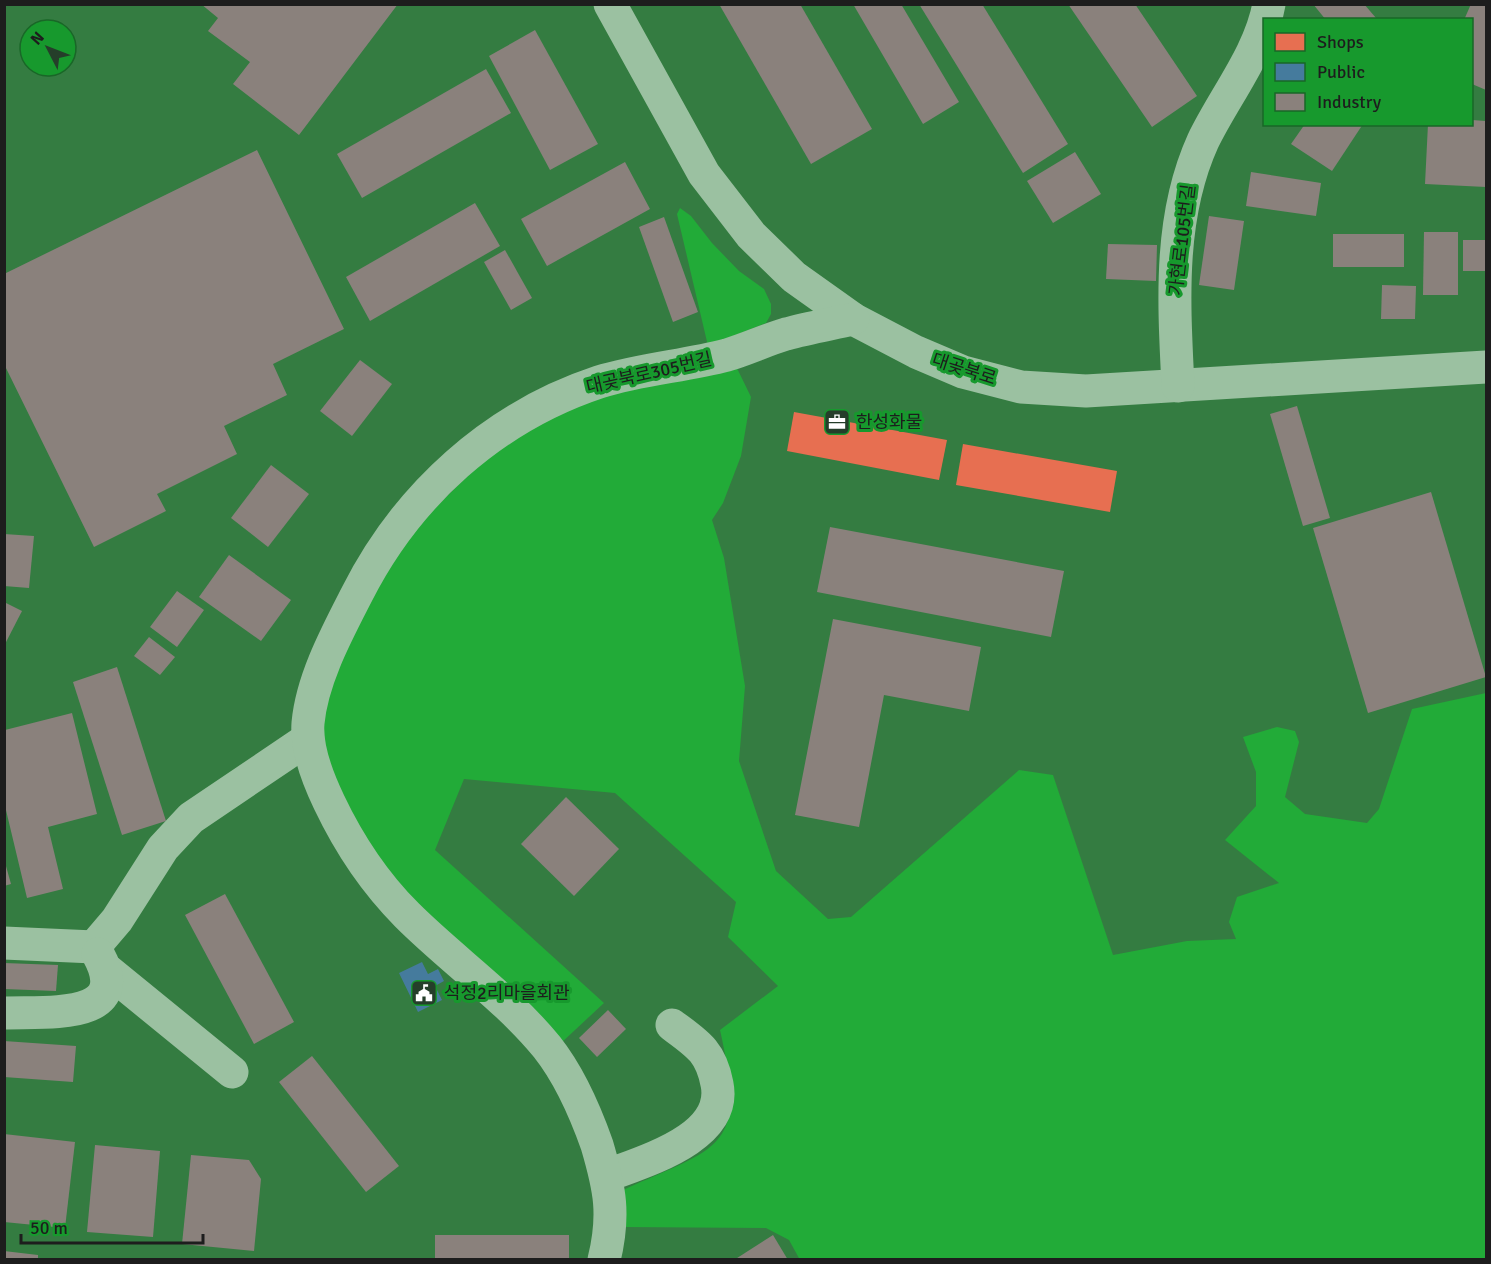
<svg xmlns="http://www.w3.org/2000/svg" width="1491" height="1264" font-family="Signika,'Noto Sans KR',sans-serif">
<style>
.green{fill:#22ab38}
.shops{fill:#e76f51}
.public{fill:#457b9d}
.industry{fill:#8a817c}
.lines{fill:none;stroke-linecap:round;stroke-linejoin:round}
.minor{stroke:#9bc1a1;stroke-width:33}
.labels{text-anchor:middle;stroke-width:6;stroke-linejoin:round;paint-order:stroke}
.street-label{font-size:18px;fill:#1d1d1d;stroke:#17992d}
.poi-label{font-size:18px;fill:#1d1d1d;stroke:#17992d;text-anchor:start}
</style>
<rect width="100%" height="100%" fill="#347c41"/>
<!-- green -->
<g class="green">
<path d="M680 208 691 216 712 243 739 271 764 289 771 304V314L766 323 708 346 677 214Z"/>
<path d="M735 364 751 397 741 456 723 503 712 520 724 558 745 686 739 761 776 871 828 919 851 917 1019 770 1053 775 1113 955 1187 941 1236 939 1229 922 1237 897 1279 883 1225 840 1256 806V772L1243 737 1277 727 1295 731 1299 742 1285 797 1305 814 1367 823 1379 809 1412 709 1486 693V1259L800 1260 789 1240 766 1228 622 1227 621 1191C722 1145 747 1151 720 1030L778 986 728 937 736 902 615 793 464 779 435 850 604 1003 560 1044 451 944 362 843 320 755 322 689 383 559 495 449 578 402Z"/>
</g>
<!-- shops -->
<g class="shops">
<path d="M794 412 947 440 939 480 787 451Z"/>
<path d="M963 444 1117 471 1110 512 956 485Z"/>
</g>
<!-- public -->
<path class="public" d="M422 962 428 974 438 969 444 981 435 986 442 1000 418 1012 399 973Z"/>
<!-- industry -->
<g class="industry">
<path d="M201 4H398L299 135 233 84 250 62 208 31 218 18Z"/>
<path d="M719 4H800L872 129 811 164Z"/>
<path d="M853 4H901L959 102 923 124Z"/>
<path d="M919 4H982L1068 144 1023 173Z"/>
<path d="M1068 4H1135L1197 96 1152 127Z"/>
<path d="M1313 4H1364L1376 18 1326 20Z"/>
<path d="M1471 4H1486V90L1472 84V20H1464Z"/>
<path d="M535 30 598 144 550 170 489 56Z"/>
<path d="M486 69 511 113 362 198 337 154Z"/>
<path d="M1472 120 1486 121V187L1425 184 1428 124H1472Z"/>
<path d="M1305 124H1363L1332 171 1291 144Z"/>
<path d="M257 150 344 329 273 364 287 395 224 426 237 454 157 494 166 511 94 547 4 364V274Z"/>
<path d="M1075 152 1101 194 1053 223 1027 181Z"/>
<path d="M625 162 650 209 547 266 521 219Z"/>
<path d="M1251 172 1321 183 1316 216 1246 206Z"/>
<path d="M475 203 500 246 370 321 346 277Z"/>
<path d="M1209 216 1244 221 1234 290 1199 285Z"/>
<path d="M664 217 698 312 673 322 639 227Z"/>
<path d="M1424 232H1458V295H1423Z"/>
<rect x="1333" y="234" width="71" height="33"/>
<rect x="1463" y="240" width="23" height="31"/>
<path d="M1108 244 1157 245 1156 281 1106 279Z"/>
<path d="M505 250 532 298 511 310 484 262Z"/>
<path d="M1382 285 1416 286 1415 319H1381Z"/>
<path d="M360 360 392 384 352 436 320 411Z"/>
<path d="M1297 406 1330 518 1303 526 1270 414Z"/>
<path d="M271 465 309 494 268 547 231 518Z"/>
<path d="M1431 492 1486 677 1368 713 1313 528Z"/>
<path d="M830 527 1064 571 1051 637 817 592Z"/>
<path d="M4 534 34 536 29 588 4 586Z"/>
<path d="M229 555 291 600 261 641 199 597Z"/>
<path d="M177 591 204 610 177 647 150 627Z"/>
<path d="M4 602 22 611 4 646Z"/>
<path d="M833 619 981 647 969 711 884 695 859 827 795 815Z"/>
<path d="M149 637 175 657 160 675 134 656Z"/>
<path d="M117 667 166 821 122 835 73 682Z"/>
<path d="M72 713 97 814 48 827 63 889 27 898 5 806V730Z"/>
<path d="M566 797 619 849 574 896 521 844Z"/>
<path d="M4 859 11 884 4 886Z"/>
<path d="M225 894 294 1022 254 1044 185 915Z"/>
<path d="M4 963 58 965 56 991 4 989Z"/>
<path d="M608 1010 626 1029 597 1057 579 1038Z"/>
<path d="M4 1041 76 1046 73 1082 4 1077Z"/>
<path d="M312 1056 399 1166 366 1192 279 1082Z"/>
<path d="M4 1134 75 1142 65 1228 4 1222Z"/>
<path d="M95 1145 160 1151 153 1237 87 1232Z"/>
<path d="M191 1155 249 1160 261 1179 254 1251 182 1244Z"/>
<rect x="435" y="1235" width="134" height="25"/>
<path d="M773 1235 788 1260H734Z"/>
<path d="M4 1251 38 1255V1260H4Z"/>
</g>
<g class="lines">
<!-- minor -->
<g class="minor">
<path d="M610 4 704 174 751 235 794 277 853 319 916 352 963 372 1021 387 1086 391 1486 367"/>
<path d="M1178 386C1174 304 1168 218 1203 141 1224 97 1260 54 1269 4"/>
<path d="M4 943 94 947 117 920 163 848 191 818 308 739"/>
<path d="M107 970 232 1072"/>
<path d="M4 1013C44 1011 135 1022 98 954"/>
<path d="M606 1176C644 1161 728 1138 717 1084 711 1052 698 1044 672 1025"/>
<path d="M604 1260C615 1215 610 1189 597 1145 585 1111 570 1076 547 1047 507 998 452 960 407 915 375 883 348 842 329 802 318 779 306 748 308 723 312 679 337 633 357 594 407 495 493 417 599 382 641 369 685 366 727 355 747 349 766 340 786 334 808 328 831 324 853 319"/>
</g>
</g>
<!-- icons -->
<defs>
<symbol id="office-square" viewBox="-11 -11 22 22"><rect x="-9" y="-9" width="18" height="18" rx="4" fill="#253e2a" stroke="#17992d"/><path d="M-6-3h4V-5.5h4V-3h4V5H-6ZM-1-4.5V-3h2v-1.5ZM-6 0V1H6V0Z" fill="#fff"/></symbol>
<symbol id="civic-square" viewBox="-11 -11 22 22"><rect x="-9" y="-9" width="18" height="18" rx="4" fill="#253e2a" stroke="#17992d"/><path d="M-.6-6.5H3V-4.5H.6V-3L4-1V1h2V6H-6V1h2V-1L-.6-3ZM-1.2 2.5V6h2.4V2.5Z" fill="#fff"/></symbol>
</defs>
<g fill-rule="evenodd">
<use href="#office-square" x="822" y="407" width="30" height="30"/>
<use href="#civic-square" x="409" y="978" width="30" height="30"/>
</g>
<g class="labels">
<!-- street labels -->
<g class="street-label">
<text transform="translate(1182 240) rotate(-83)" y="6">가현로105번길</text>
<text transform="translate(964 369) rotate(18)" y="6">대곶북로</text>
<text transform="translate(649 373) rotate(-13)" y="6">대곶북로305번길</text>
</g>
<!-- poi labels -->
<g class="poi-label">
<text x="856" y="428">한성화물</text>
<text x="444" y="999">석정2리마을회관</text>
</g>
</g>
<!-- border -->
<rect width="1491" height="1264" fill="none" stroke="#1d1d1d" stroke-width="12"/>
<!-- legend -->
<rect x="1263" y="18" width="210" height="108" fill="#17992d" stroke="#196727" stroke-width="1.5"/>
<rect x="1275" y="33" width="30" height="18" fill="#e76f51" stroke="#196727" stroke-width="1.5"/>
<text x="1317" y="48" font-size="18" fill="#1d1d1d">Shops</text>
<rect x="1275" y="63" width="30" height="18" fill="#457b9d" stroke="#196727" stroke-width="1.5"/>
<text x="1317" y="78" font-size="18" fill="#1d1d1d">Public</text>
<rect x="1275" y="93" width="30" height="18" fill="#8a817c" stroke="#196727" stroke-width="1.5"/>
<text x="1317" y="108" font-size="18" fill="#1d1d1d">Industry</text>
<!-- north arrow -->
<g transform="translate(48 48) rotate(312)"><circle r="28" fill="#17992d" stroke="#196727" stroke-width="1.5"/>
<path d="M0-4.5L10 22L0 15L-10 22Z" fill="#253e2a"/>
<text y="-9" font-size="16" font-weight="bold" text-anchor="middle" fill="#1d1d1d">N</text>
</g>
<!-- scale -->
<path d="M21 1234v9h182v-9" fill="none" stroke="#1d1d1d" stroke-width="3"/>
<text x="30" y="1234" font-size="18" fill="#1d1d1d" stroke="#17992d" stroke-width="4.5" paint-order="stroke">50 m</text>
</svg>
